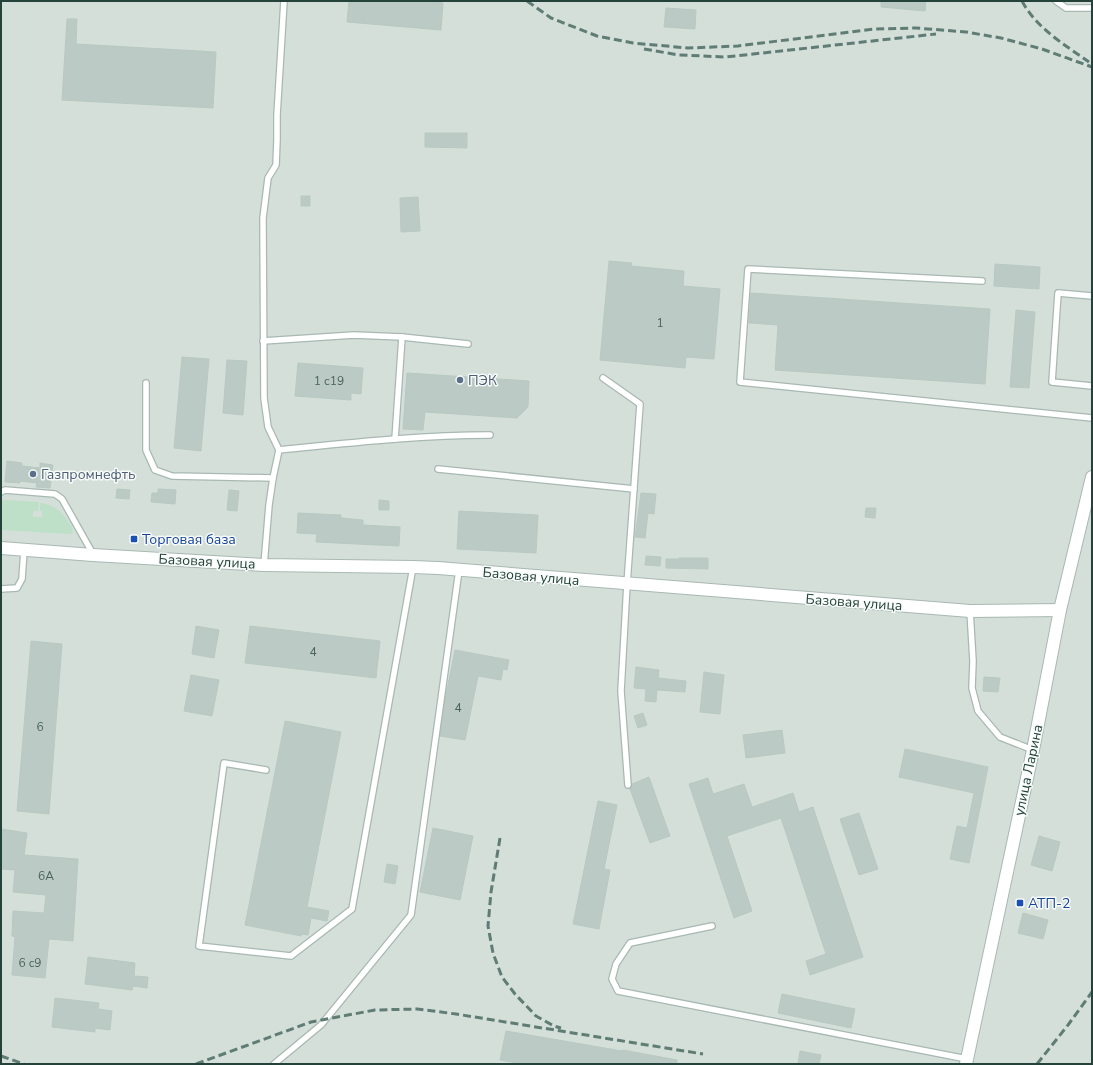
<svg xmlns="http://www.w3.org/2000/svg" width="1093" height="1065" font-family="'Nunito Sans',sans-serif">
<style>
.built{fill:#d4dfda}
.green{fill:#bfe0c8}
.building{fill:#bbcac4;stroke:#b8c9c2}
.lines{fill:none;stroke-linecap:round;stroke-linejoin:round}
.service-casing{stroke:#a8b8b2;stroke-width:8}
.tertiary-casing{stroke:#a8b8b2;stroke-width:14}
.service{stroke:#fff;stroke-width:5.5}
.tertiary{stroke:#fff;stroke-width:12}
.rail{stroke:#5f7d75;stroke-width:3;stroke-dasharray:8 4;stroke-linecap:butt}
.service-dot{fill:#5c6f8a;stroke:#f7fbf9;stroke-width:1.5}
.transit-dot{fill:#1a4fb4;stroke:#f7fbf9;stroke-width:1.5}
.labels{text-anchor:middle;stroke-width:3;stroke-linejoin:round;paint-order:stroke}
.number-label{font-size:12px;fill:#4a645c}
.service-label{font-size:14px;fill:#4e5e75;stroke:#f7fbf9;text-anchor:start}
.transit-label{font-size:14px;fill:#164399;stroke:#f7fbf9;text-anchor:start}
.street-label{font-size:14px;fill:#24423a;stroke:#f7fbf9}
</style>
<rect width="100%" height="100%" fill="#e6efeb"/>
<!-- built -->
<rect class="built" x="1" y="1" width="1091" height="1063"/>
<!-- green -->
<path class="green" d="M6 500 39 502 38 511H33V517H42V511H40V503C53 504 60 510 67 520 70 524 73 527 73 532L71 534H68L1 530V501Z"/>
<!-- building -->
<g class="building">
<path d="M349 1H427L443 3 441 30 347 22Z"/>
<path d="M881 1H926L925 11 881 7Z"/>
<path d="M666 8 696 10 695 29 664 27Z"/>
<path d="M67 19H77L76 44 216 52 213 108 62 100Z"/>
<path d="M425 133H467V148L425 147Z"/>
<rect x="301" y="196" width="9" height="10"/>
<path d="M418 197 420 231 401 232 400 198Z"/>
<path d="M609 261 632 263 631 266 684 271 683 286 720 289 714 359 686 357 685 368 600 360Z"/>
<path d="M995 264 1040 267 1039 289 994 286Z"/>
<path d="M751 293 990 309 985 384 775 370 778 325 749 323Z"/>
<path d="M1016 310 1035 312 1029 388 1010 387Z"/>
<path d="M182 357 209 359 201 451 174 448Z"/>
<path d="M227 360 247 361 243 415 223 413Z"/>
<path d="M298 363 363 368 361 394 351 393V400L295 396Z"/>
<path d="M407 373 529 381 528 407 517 418 425 412 423 430 403 429Z"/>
<path d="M7 461 22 463V466L40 468V463L53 465 50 488 36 487 37 483 20 481V483L5 482Z"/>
<path d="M117 489 130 490 129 499 116 498Z"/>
<path d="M158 489 176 490 175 504 151 502 152 493H158Z"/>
<path d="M229 490 239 491 237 511 227 510Z"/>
<path d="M641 493 656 494 654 514 648 513 645 538 635 537Z"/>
<path d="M379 500 389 501V510H379Z"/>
<path d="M866 508H876L875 518 865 517Z"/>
<path d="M459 511 538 515 536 553 457 549Z"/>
<path d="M298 513 341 515V518L363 520V525L400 527 399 546 316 542 317 534 297 533Z"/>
<path d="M646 556 661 557 660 566 645 565Z"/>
<path d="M679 558H708V569L666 568V559H679Z"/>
<path d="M196 626 219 630 214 658 192 654Z"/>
<path d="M250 626 380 641 376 678 245 663Z"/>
<path d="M31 641 62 644 49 814 17 811Z"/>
<path d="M455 650 509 660 507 670 503 669 501 680 478 676 465 740 440 736 445 700Z"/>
<path d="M636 667 659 670 658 678 686 681 685 692 657 690 656 702 645 701 646 689 634 688Z"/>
<path d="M704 672 724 675 720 714 700 712Z"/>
<path d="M191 675 219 680 212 716 184 711Z"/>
<path d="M984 677 1000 678 998 692 983 691Z"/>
<path d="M643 713 647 725 638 728 634 716Z"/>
<path d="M285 721 341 732 307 907 329 911 327 921 311 918 308 935 302 934 301 936 245 925Z"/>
<path d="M782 730 785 753 746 758 743 735Z"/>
<path d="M905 749 988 767 969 863 950 859 957 826 967 828 974 793 899 777Z"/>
<path d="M649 777 670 836 650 843 630 789 632 786V784Z"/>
<path d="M708 778 713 794 744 784 752 807 793 793 799 812 813 807 863 957 810 975 806 961 826 954 781 818 727 836 752 911 734 918 689 784Z"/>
<path d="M598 801 617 805 604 869 610 870 599 929 573 924Z"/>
<path d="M859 813 878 869 859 875 840 819Z"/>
<path d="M433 828 473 836 460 900 420 892Z"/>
<path d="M1 829 27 833 24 855 78 859 73 941 49 939 45 978 12 975 15 937 12 936 13 911 44 913 46 895 13 892 15 870 1 869Z"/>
<path d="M1039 836 1060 842 1052 871 1031 865Z"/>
<path d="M387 864 398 866 395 884 384 882Z"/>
<path d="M1023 913 1048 920 1043 939 1018 933Z"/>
<path d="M88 957 135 963 134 976 148 977 147 988 133 986 132 990 85 984Z"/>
<path d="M782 994 855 1009 851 1028 778 1013Z"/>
<path d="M55 998 99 1003 98 1009 112 1011 110 1030 95 1028V1032L52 1027Z"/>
<path d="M506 1031 622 1051 623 1050 677 1060V1064H523L500 1060Z"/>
<path d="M800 1051 821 1055 819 1064H798Z"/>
</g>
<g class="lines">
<defs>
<g id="service">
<path d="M1056 1 1066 8H1092"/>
<path d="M982 281 748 269 740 382 1092 418"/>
<path d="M1092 296 1058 293 1052 382 1092 386"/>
<path d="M263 341 354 335 402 337 468 344"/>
<path d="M603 378 640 404 627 584 621 691 628 785"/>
<path d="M146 383V450L155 470 172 476 273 478"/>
<path d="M395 439 402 337"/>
<path d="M279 450C349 443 420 435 490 435"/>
<path d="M438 469 634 489"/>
<path d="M1 492 5 490 55 494 62 499 93 554"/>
<path d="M264 565 269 505 273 478 279 450 268 427 264 398 263 218 268 178 276 165 277 140V115L284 1"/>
<path d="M1 589 17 588 22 579 24 550"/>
<path d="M970 611 973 661 972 688 978 711 1000 737 1033 750"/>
<path d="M266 770 224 763 199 946 291 956 352 909 413 567"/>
<path d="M712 926 630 943 616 964 612 979 618 991 967 1059"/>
<path d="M274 1064 321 1025 411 915 459 570"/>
</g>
<g id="tertiary">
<path d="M1 548 93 555 264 565 413 567 438 568 970 611 1060 610"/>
<path d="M966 1064 1033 750 1060 610 1092 477"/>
</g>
</defs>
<!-- service casing -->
<use href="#service" class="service-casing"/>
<!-- tertiary casing -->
<use href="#tertiary" class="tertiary-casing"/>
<!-- service -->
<use href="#service" class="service"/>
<!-- tertiary -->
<use href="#tertiary" class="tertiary"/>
<!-- rail -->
<g class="rail">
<path d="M527 1 551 18 597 36 633 43 688 48 738 46 874 29 916 28 966 32 1001 38 1042 49 1092 67"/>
<path d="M1022 1C1036 28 1065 45 1089 62"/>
<path d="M644 49 679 55 726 57 936 34"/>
<path d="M500 838 491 892 488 926 493 953 502 977 515 994 536 1016 554 1026 561 1028"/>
<path d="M1 1056 24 1064"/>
<path d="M196 1064 311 1022 375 1010 417 1009 456 1014 703 1054"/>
<path d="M1037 1064 1068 1025 1092 992"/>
</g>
</g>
<!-- markers -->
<g class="service-dot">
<circle cx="460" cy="380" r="4"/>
<circle cx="33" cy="474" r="4"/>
</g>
<g class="transit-dot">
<rect x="130" y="535" width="8" height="8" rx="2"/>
<rect x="1016" y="899" width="8" height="8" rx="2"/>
</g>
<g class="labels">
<!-- number labels -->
<g class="number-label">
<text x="660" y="327">1</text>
<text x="329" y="385">1 с19</text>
<text x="313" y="656">4</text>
<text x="458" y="712">4</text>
<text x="40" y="731">6</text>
<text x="46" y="880">6А</text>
<text x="30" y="967">6 с9</text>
</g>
<!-- service labels -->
<g class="service-label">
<text x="468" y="385">ПЭК</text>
<text x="41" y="479">Газпромнефть</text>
</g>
<!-- transit labels -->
<g class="transit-label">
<text x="142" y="544">Торговая база</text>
<text x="1028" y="908">АТП-2</text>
</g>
<!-- street labels -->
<g class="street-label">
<text transform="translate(207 561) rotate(3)" y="5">Базовая улица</text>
<text transform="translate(531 576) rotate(5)" y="5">Базовая улица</text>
<text transform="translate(854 602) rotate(4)" y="5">Базовая улица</text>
<text transform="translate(1028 770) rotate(-78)" y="5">улица Ларина</text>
</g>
</g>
<!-- border -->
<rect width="1093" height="1065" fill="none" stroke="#24423a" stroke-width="4"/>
</svg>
